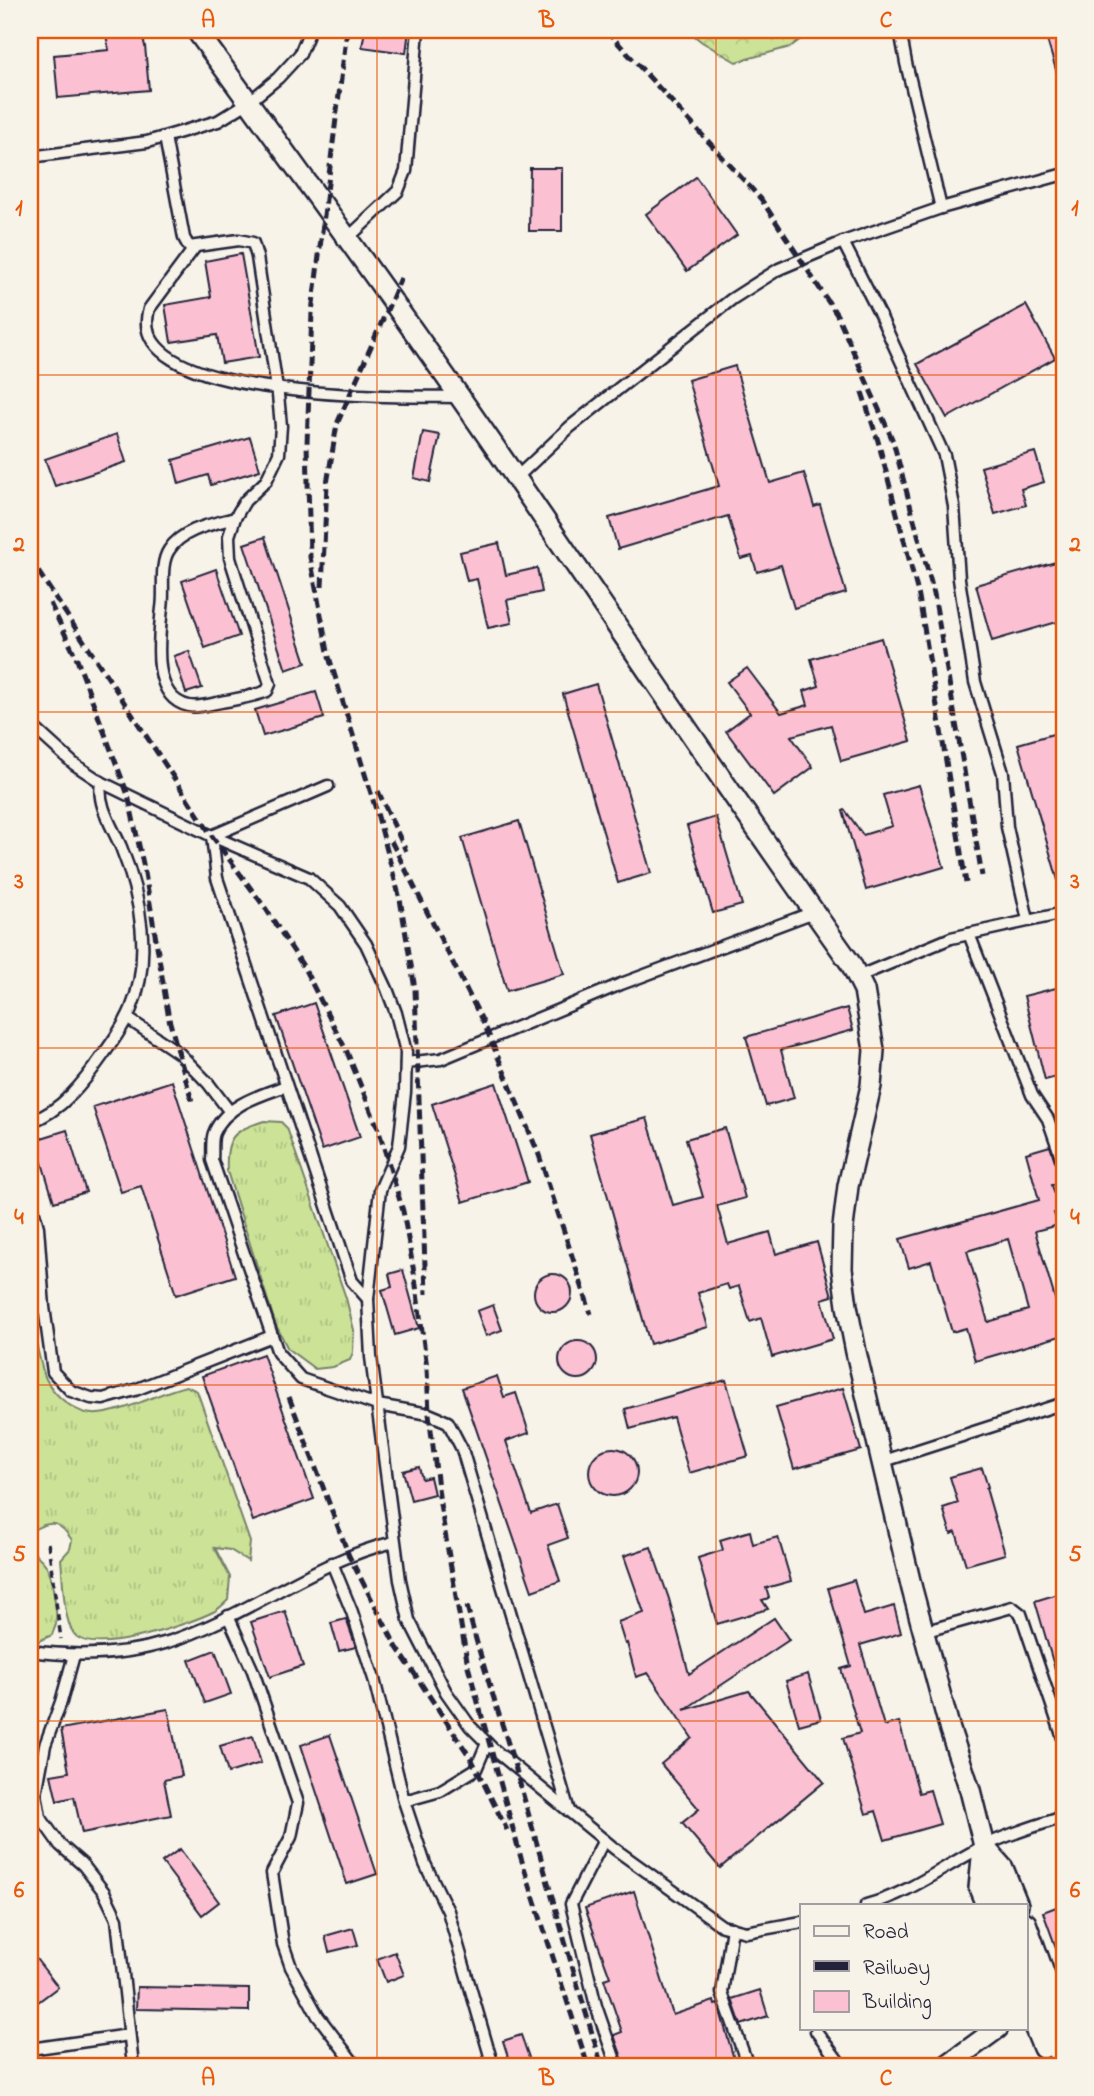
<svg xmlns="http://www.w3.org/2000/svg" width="1094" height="2096" font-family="'Indie Flower',sans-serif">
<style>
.grass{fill:url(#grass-tufts);stroke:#768269;stroke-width:2}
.forest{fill:url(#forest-crowns);stroke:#768269;stroke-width:2}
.building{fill:#fbc1d2;stroke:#22223b;stroke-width:2;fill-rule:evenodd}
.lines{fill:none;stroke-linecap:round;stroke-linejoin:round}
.service-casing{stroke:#22223b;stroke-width:15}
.minor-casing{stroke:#22223b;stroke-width:24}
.path{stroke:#22223b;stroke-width:3.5;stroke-dasharray:7 5;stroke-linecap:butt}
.service{stroke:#f7f3e8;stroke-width:10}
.minor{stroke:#f7f3e8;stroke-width:19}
.rail{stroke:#22223b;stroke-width:5;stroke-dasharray:10 5;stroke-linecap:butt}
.grid{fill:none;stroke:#e8590c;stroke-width:2;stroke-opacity:0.55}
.neatline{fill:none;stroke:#e8590c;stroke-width:2.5}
.grid-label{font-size:23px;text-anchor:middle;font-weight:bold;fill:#e8590c}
</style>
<defs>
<pattern id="grass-tufts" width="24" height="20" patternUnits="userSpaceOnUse" patternTransform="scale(1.75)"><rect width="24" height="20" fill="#cbe297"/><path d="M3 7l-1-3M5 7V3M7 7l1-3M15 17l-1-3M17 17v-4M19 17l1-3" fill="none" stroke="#aec283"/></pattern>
<pattern id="forest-crowns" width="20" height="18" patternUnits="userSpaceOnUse" patternTransform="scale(1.75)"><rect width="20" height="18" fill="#cbe297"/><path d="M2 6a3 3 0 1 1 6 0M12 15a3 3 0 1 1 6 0" fill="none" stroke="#aec283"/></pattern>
</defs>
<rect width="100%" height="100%" fill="#f7f3e8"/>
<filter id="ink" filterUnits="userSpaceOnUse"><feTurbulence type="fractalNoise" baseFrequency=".0143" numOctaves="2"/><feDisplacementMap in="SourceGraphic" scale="14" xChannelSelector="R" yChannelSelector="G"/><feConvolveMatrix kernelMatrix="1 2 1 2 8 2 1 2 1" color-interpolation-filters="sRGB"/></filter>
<g filter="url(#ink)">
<!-- grass -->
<g class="grass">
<path d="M264 1121 281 1122 287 1128 346 1298 354 1330 353 1352 350 1360 333 1367 315 1369 288 1349 275 1323 227 1171C225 1137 233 1131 264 1121Z"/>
<path d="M30 1342 36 1343C39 1354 41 1368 46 1379 55 1397 78 1416 98 1414 128 1411 157 1393 186 1386L197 1391 250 1542 248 1561 230 1550 215 1548 230 1577 228 1600C224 1604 220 1608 215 1611 192 1623 93 1658 74 1634 63 1620 63 1577 61 1559L70 1549 72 1540C60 1522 52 1519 33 1530 25 1556 41 1553 48 1569 52 1576 58 1617 56 1624 55 1628 53 1631 52 1635L39 1641 30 1639Z"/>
</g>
<!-- forest -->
<path class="forest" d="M687 30H813L790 47 736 62 702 42Z"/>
<!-- building -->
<g class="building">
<path d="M105 30H141L145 46 149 90 58 98 54 55 109 50Z"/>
<path d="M365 30H409L406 53 362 47Z"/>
<path d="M1044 30H1064V83H1060Z"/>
<path d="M530 168H562V231H529Z"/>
<path d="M696 177 737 235 687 271 646 214Z"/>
<path d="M241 254 259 357 222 363 217 335 171 342 165 305 211 297 205 261Z"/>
<path d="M1026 305 1055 358 947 418 917 364Z"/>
<path d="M735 366 770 483 804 473 814 507 820 505 846 593 794 608 781 565 757 572 752 556 741 559 728 516 618 549 609 518 719 486 688 380Z"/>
<path d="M423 432 440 435 430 482 414 478Z"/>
<path d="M117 434 126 462 55 486 45 459Z"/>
<path d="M250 437 260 470 211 485 208 475 179 484 173 460Z"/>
<path d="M1035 452 1044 482 1021 489 1026 505 995 514 981 467Z"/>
<path d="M265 537 306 663 286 670 244 544Z"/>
<path d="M499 543 506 575 537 568 542 592 507 600 512 623 488 628 477 579 467 581 460 552Z"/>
<path d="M1059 561 1064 581V620L992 641 976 585Z"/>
<path d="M216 569 239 636 205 648 182 581Z"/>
<path d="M881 638 911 741 841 761 831 725 791 736 813 767 774 796 726 731 750 713 727 682 747 668 781 713 808 705 804 691 819 686 811 659Z"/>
<path d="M189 651 202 688 186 693 174 656Z"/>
<path d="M596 684 651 873 618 883 563 694Z"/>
<path d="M316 692 324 718 263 736 255 710Z"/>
<path d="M1060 732 1064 747V886L1060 887 1018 744Z"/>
<path d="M919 785 944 867 866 890 843 811 845 810 863 835 892 826 883 795Z"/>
<path d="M716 817 742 905 713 913 687 826Z"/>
<path d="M519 821 564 974 507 991 462 838Z"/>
<path d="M1064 986V1075L1045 1080 1024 996Z"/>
<path d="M314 1003 360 1137 322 1150 276 1016Z"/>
<path d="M847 1008 853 1030 781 1050 794 1098 766 1106 746 1037Z"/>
<path d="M172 1081 235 1276 176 1295 141 1186 121 1192 93 1107Z"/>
<path d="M496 1083 528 1182 463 1202 432 1104Z"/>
<path d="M647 1118 673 1205 703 1197 686 1139 725 1128 745 1198 717 1206 728 1244 770 1232 776 1254 817 1242 832 1296 822 1299 833 1339 772 1357 761 1318 750 1322 739 1286 729 1289 727 1284 698 1293 708 1327 650 1344 590 1134Z"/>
<path d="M67 1130 86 1192 54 1202 35 1140Z"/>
<path d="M1050 1146 1062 1182 1052 1185 1060 1212 1054 1213 1058 1225 1035 1231 1056 1302 1064 1300V1335L975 1361 966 1328 952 1332 931 1261 909 1268 900 1239 1039 1200 1026 1153ZM1008 1239 1028 1310 988 1322 967 1251Z"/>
<path d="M403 1270 419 1328 395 1335 382 1290 392 1287 389 1274Z"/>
<circle cx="553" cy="1293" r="19"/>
<path d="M493 1305 502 1330 486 1336 477 1311Z"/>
<circle cx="578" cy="1360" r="19"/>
<path d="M263 1354 314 1499 253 1521 202 1376Z"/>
<path d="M497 1376 504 1397 516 1393 529 1433 506 1441 531 1513 557 1504 568 1538 548 1545 560 1581 532 1591 462 1388Z"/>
<path d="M726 1380 748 1456 689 1473 673 1417 630 1429 625 1409Z"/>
<path d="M843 1388 861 1450 794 1469 776 1407Z"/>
<circle cx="613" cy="1472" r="24"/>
<path d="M419 1467 422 1479 430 1477 434 1494 411 1500 403 1471Z"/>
<path d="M982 1468 988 1487 986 1488 1005 1554 966 1565 956 1532 951 1534 943 1508 958 1503 950 1477Z"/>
<path d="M750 1531 753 1544 778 1537 791 1581 766 1588 769 1598 762 1600 768 1609 717 1624 698 1558 723 1550 720 1540Z"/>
<path d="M651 1547 669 1599 689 1674 774 1618 789 1640 684 1710 749 1691 824 1782 720 1868 682 1823 699 1809 661 1764 692 1738 648 1673 636 1677 627 1643 625 1644 618 1622 644 1613 624 1556Z"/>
<path d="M854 1580 864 1615 894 1606 901 1633 860 1645 884 1726 899 1722 919 1793 930 1790 940 1824 885 1840 876 1811 866 1814 843 1738 860 1733 841 1669 851 1666 828 1588Z"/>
<path d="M1064 1592V1686H1060L1035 1601Z"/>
<path d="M285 1611 303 1666 270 1677 251 1622Z"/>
<path d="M346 1619 356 1647 339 1651 331 1623Z"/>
<path d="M215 1650 231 1694 205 1703 189 1660Z"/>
<path d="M808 1674 821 1719 799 1725 786 1681Z"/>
<path d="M168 1709 182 1776 164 1780 171 1815 82 1833 74 1797 57 1801 51 1775 69 1772 61 1729Z"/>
<path d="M330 1735 377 1874 347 1884 301 1745Z"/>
<path d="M253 1736 261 1763 228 1773 220 1746Z"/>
<path d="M180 1849 219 1902 202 1915 162 1862Z"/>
<path d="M634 1891 673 2015 714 2001 715 2005 718 2004 736 2066H625L614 2035 622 2032 604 1979 610 1977 585 1908Z"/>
<path d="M1064 1904V1964H1062L1043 1912Z"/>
<path d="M353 1928 358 1945 329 1952 325 1936Z"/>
<path d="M30 1951 58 1987 30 2008Z"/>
<path d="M395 1952 404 1975 386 1982 377 1959Z"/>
<path d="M137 1987 249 1989V2011L136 2009Z"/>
<path d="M760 1990 768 2016 741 2025 732 1999Z"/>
<path d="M521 2035 532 2066H511L503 2041Z"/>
</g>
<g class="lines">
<defs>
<g id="service">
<path d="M900 30 906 63 941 208"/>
<path d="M165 137 184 238 189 247 239 240 253 243 257 257 278 395 281 426 279 454 266 481 245 501 235 518 229 536 230 558 270 684 267 691C252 697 237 699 221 702 211 704 199 708 189 706 150 698 159 637 162 608 165 591 159 565 169 550 182 529 213 524 235 518"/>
<path d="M30 157 147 142 218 121 249 102 278 78 300 54 310 30"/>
<path d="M348 238 398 191 406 171 418 30"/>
<path d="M843 242 879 313 944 455 954 506 959 579 975 682 1003 773 1007 827 1028 920"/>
<path d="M195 247 149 309C120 403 406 396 458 397"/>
<path d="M516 478 570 427 732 299 779 269 843 242 941 208 1064 174"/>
<path d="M30 724 74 764 101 782 212 836 309 878 340 906 366 944 387 989 396 1013 406 1052 405 1092 399 1146 380 1190 368 1299 371 1357 400 1580 409 1620 446 1692 470 1726 492 1748 615 1849 722 1926 746 1932 802 1922"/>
<path d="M328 786 212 836 217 878 352 1281 368 1299"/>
<path d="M969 934 1032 1095 1048 1119 1064 1165"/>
<path d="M857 977 951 938 1064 913"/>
<path d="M127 1018 179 1053 208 1083 230 1112"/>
<path d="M406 1063 441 1059 621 984 814 912"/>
<path d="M286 1086C261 1095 225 1105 214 1133 211 1140 213 1152 212 1160L278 1353 301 1379 377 1405 429 1414 448 1422 462 1449 569 1811"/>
<path d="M30 1122C62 1111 84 1082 103 1055 114 1040 124 1026 131 1009 152 959 141 896 121 847 112 826 97 805 101 782"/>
<path d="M30 1198 38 1227 44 1307 53 1372 71 1391 91 1398 103 1399 135 1390 272 1336"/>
<path d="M881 1462 1064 1403"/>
<path d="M332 1563 352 1612 374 1679 404 1801 425 1864 448 1911 493 2066"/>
<path d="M228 1616 253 1671 298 1803 291 1837 272 1873 283 1944 291 1967 318 2016 356 2066"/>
<path d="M923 1632 1012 1607 1021 1614 1064 1741"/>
<path d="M30 1651C77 1657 123 1656 168 1642 247 1617 313 1561 394 1542"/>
<path d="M74 1655 61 1702 45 1745 36 1794 40 1817 60 1845 83 1865 104 1892 117 1919 133 2066"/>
<path d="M404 1801 440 1791 476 1769 487 1743"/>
<path d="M1059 1819 1064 1799"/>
<path d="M604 1840 571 1904 596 2006 617 2066"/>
<path d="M866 1905C909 1894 944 1866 982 1847 1008 1834 1037 1825 1064 1817"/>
<path d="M732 1928 722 1993 748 2066"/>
<path d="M816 2031 842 2066"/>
<path d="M30 2049 129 2035"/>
</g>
<g id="minor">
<path d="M196 30C304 178 412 326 516 478 627 640 737 804 851 964L864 990 874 1050 871 1086 848 1186 843 1227 842 1269 847 1306 856 1352 912 1589 950 1730 970 1790 994 1886 1002 1905"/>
<path d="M989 1852 1003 1868 1018 1905"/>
<path d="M982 1858 979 1888 986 1905"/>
<path d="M1026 1923 1064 2029"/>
<path d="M1026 1968 1063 2066"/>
<path d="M1026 2007 1043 2048"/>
<path d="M946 2066 998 2028"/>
</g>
</defs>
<!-- service casing -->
<use href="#service" class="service-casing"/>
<!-- minor casing -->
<use href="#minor" class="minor-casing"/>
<!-- path -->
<path class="path" d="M48 1543 61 1639"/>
<!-- service -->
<use href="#service" class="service"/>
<!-- minor -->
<use href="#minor" class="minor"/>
<!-- rail -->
<g class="rail">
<path d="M347 30 312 312 307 444 310 557 329 657 377 813 400 899 415 989 426 1294"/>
<path d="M606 30 761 199 837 315 893 441 934 594 982 876"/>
<path d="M862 392 878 441 919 597 966 883"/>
<path d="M30 559 212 836 266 909 303 966 347 1052 378 1128 403 1211 415 1278 427 1368 429 1414 440 1504 468 1666 521 1858 588 2066"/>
<path d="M322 587 327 484 337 424 401 278"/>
<path d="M50 603 76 657 128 795 145 873 169 1019 193 1105"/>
<path d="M378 791 406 851"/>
<path d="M391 841 485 1026 539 1155 591 1314"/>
<path d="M289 1397 349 1556 396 1646 472 1760 507 1830"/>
<path d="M467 1606C481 1662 500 1715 516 1770 544 1869 572 1968 602 2066"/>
</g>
</g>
</g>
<!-- grid -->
<path class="grid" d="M377 30V2066M716 30V2066M30 375H1064M30 712H1064M30 1048H1064M30 1385H1064M30 1721H1064"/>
<!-- margin -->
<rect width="1094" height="2096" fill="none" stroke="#f7f3e8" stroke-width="77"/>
<!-- legend -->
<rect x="800" y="1904" width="228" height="126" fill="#f7f3e8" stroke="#a29fa3" stroke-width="2"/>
<rect x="814" y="1926" width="35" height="10" fill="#f7f3e8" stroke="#a29fa3" stroke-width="2"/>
<text x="863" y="1938" font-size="21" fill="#22223b">Road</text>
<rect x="814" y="1961" width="35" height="10" fill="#22223b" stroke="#a29fa3" stroke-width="2"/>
<text x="863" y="1974" font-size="21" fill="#22223b">Railway</text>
<rect x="814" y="1991" width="35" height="21" fill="#fbc1d2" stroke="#a29fa3" stroke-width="2"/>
<text x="863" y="2008" font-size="21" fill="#22223b">Building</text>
<rect x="38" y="38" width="1018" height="2020" class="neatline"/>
<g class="grid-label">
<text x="208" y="27">A</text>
<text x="547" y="27">B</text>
<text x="886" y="27">C</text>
<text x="19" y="215">1</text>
<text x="1075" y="215">1</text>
<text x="19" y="551">2</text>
<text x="1075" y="551">2</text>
<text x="19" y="888">3</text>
<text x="1075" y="888">3</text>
<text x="19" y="1224">4</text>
<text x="1075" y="1224">4</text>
<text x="19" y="1561">5</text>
<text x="1075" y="1561">5</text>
<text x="19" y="1897">6</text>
<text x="1075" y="1897">6</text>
<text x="208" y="2085">A</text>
<text x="547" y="2085">B</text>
<text x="886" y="2085">C</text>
</g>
</svg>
